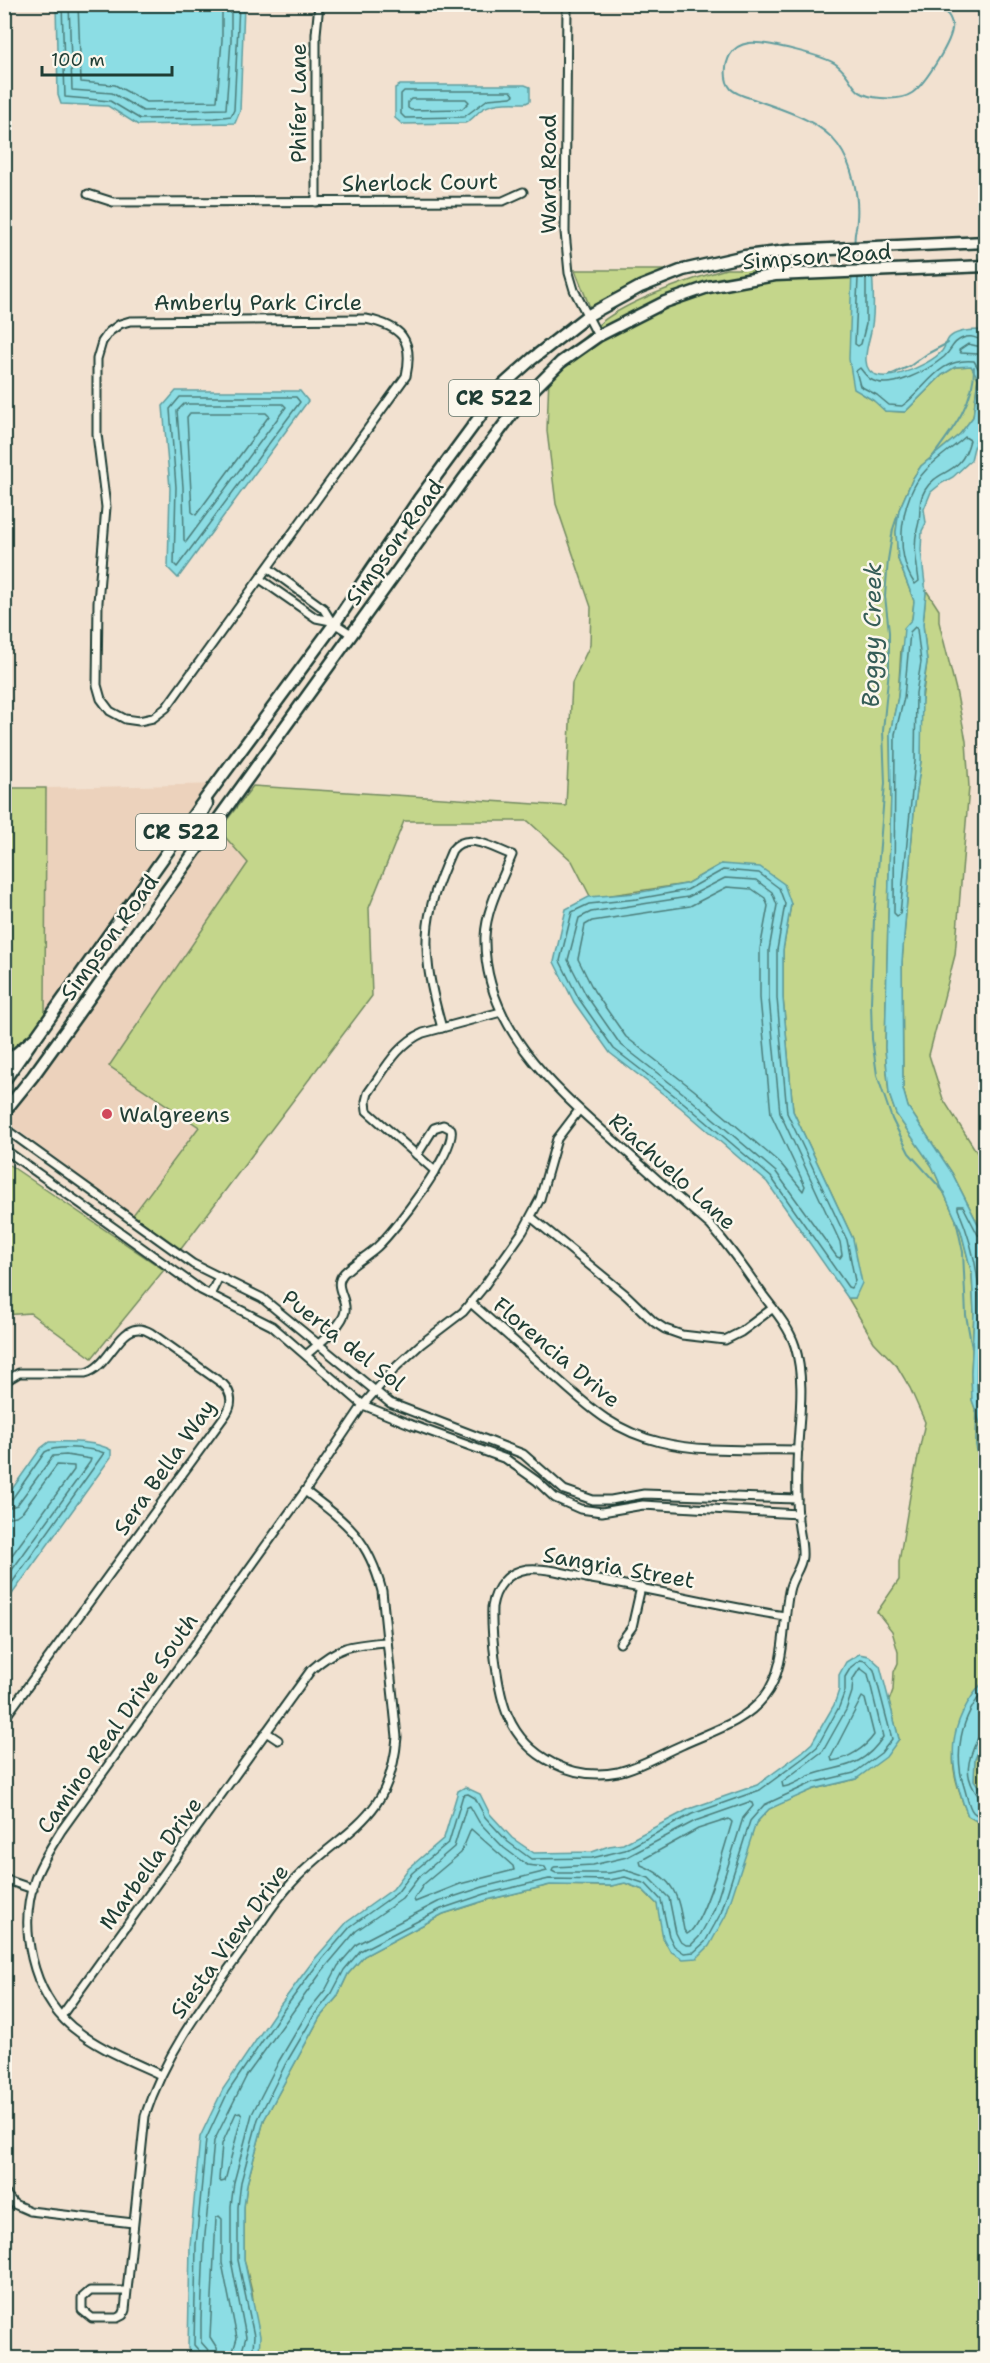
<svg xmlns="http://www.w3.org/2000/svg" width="990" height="2363" font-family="'Shantell Sans',sans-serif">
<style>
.built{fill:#ecd2bc}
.green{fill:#c4d68b;stroke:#728a60;stroke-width:1.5}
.water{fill:#8cdde4;stroke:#609d9e;stroke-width:1.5}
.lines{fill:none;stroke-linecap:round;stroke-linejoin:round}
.shore{stroke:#4b7d7a;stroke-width:1.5}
.stream{stroke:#609d9e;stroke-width:2}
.minor-casing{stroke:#1f3d34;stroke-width:11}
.secondary-casing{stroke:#1f3d34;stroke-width:15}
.primary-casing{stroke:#1f3d34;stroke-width:15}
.minor{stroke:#fbf7ec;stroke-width:7}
.secondary{stroke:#fbf7ec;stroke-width:10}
.primary{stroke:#fbf7ec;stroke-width:10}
.poi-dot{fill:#d1495b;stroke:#fbf7ec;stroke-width:2}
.labels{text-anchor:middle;stroke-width:5;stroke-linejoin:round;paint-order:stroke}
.shield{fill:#fbf7ec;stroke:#61756b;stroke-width:1.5}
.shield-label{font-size:21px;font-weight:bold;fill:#1f3d34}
.street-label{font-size:22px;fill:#1f3d34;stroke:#fbf7ec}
.poi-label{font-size:22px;fill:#1f3d34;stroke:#fbf7ec;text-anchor:start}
.water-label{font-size:24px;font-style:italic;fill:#355d57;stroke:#fbf7ec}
</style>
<rect width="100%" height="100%" fill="#f2e1d0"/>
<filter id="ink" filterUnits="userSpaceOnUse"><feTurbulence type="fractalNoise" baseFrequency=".0167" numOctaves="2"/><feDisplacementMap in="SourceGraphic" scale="12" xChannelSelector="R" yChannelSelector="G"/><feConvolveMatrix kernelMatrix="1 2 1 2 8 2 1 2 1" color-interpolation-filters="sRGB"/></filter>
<g filter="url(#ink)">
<!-- built -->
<g class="built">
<path d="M224 784 100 957 45 1016 46 788Z"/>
<path d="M236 784 253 786 219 830 248 862 109 1066 199 1127 133 1215 4 1120 60 1044 107 963Z"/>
</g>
<!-- green -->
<g class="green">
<path d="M726 269H852L861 393 881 405 885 411 905 412 942 375 955 367 972 366 978 378 973 417 960 434 921 466 913 478 899 510 896 532 898 559 914 601 912 619 901 650 898 697 890 733 891 791 885 1048 889 1094 896 1114 932 1166 961 1231 972 1274 974 1313 971 1373 972 1399 982 1429 985 1458 981 1474 986 1484V1680C977 1689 972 1700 966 1712 946 1752 952 1776 968 1816L985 1826V2358H250L259 2353 252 2292 244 2259V2207L247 2184 264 2120 320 2017 337 1997 348 1974 364 1956 443 1914 487 1900 550 1885 611 1886 625 1883 643 1890 657 1904 756 1823 769 1809 781 1803 814 1789 856 1779 899 1739 889 1701 893 1690 894 1672 898 1663V1652L892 1631 877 1612 899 1580V1562L910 1496 925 1422 910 1388 897 1366 874 1342 848 1298H855L853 1239 793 1111 783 998V950L791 904 721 864 686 884 591 898 572 861 528 821H404L369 908 372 996 181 1249 133 1215 199 1127 109 1066 248 863 219 830 253 786 566 806 572 683 590 645 591 607 556 504 547 431 549 374C564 357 580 339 598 325 627 300 689 280 726 269Z"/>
<path d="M575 270H691L591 310Z"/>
<path d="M926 590 939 610V622L956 690 966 741 969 787 955 955 929 1055 943 1099 985 1165V1238L952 1173 908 1107 903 1089 902 962 914 811 921 761V707L927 662 923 624Z"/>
<path d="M5 788H46L45 1016 25 1044 5 1058Z"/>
<path d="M5 1162 164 1270 92 1358 30 1313 5 1315Z"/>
<path d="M985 1736V1796L974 1781 975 1759Z"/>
</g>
<!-- water -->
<g class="water">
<path d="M56 5H244L240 111 235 123 138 125 108 106 61 104 58 95Z"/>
<path d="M400 85H525L530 87V101L526 103C511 103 493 101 481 110 475 115 472 120 465 123L402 124 395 118V88Z"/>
<path d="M852 269H872C873 287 875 307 872 325 871 337 865 348 866 361 868 394 931 365 942 351 945 347 946 342 949 338 956 331 969 330 979 330L985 337V419L976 439 971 460 953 477 942 483 931 492 924 509 926 523 922 531 921 550 926 593 923 624 927 662 922 693 921 761 914 811 902 962 903 1089 908 1107 952 1173 985 1238V1484L981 1474 985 1458 982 1429 972 1400 971 1373 974 1313 972 1274 961 1231 932 1166 896 1114 889 1094 885 1048 891 791 890 733 898 697 904 628 912 619 914 601 898 559 896 532 899 510 913 478 921 466 960 434 973 417 978 378 971 366 955 367 942 375 905 412 885 411 873 400 854 389 849 359Z"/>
<path d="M176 391H300L308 401 178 578 168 568 170 488 163 406Z"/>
<path d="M721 864 760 867 784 884 791 904 783 950V998L793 1111 853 1239 862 1283 855 1298H848L767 1182 680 1107 610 1053 574 1002 554 962 566 909 589 897 636 893 686 884Z"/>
<path d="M49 1442C68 1442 94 1440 111 1450V1457L5 1604V1499L41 1448Z"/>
<path d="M859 1654 869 1656 880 1666 899 1739 886 1757 856 1779 814 1789 769 1809 756 1823 726 1915 709 1946 697 1958 683 1959 670 1951 663 1938 657 1904 643 1890 625 1883 611 1886 550 1885 487 1900 443 1914 364 1956 348 1974 337 1997 320 2017 264 2120 247 2184 244 2207V2259L260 2336 259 2353 250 2358H199L188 2349 190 2245 200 2137 223 2089 278 2008 313 1961 347 1922 393 1889 408 1869 444 1838 458 1791 465 1787 480 1794 490 1814 512 1838 534 1853 592 1852 609 1846 623 1844 689 1809 757 1785 802 1752 812 1743 834 1705 839 1690V1675L846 1662Z"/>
<path d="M985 1680V1736L975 1759 974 1780 985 1796V1826L968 1816C947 1763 945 1724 985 1680Z"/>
</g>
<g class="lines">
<!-- shore -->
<g class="shore">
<path d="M62 4 65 97 110 101 140 119 215 118 231 116 234 110 239 4"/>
<path d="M69 4 72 90 112 93 143 111 226 109 231 40V4"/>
<path d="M78 4 81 82 115 85 146 102 217 101 222 40V4"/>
<path d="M404 91H511L514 95 511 97 488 99 464 117 405 118 401 114V94Z"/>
<path d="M411 99H466L469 102 462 109 411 110 408 108V102Z"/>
<path d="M858 278 855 344 858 346 861 344 866 324V278"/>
<path d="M986 341C977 340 973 334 963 338 952 342 952 350 944 357 928 370 890 392 870 379 866 376 863 372 860 368L856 371 860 386 877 395 889 405 902 406C927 389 937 357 974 361L984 378 979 416 981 418H986"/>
<path d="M986 348 968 344 959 350 961 353 978 354 986 363"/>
<path d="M180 397H296L300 402 177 567 174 564 176 487 170 409Z"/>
<path d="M184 404H283L286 407 186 542 184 540 183 487 177 411Z"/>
<path d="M190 413H266L269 416 196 515 192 512 187 417Z"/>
<path d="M965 437 970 440C961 477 939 467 925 490 918 502 921 509 919 521 919 522 917 530 917 530 913 547 917 565 919 581L915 584C893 554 900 497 926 470 937 458 953 448 965 437Z"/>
<path d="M915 627 917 629 921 662 916 693 915 761 900 914 897 916 894 913 895 734 904 698 910 632Z"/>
<path d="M723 870 759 873 779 888 785 904 777 950V998L787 1113 847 1240 855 1281 851 1288 848 1287 771 1177 684 1103 614 1049 579 999 560 961 572 912 589 904 637 899 687 890Z"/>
<path d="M725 878 756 880 772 892 777 905 769 950V998L780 1113 840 1242 842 1255 840 1258 837 1257 776 1172 688 1097 620 1044 586 995 568 960 579 918 591 912 688 897Z"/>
<path d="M727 887 752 889 765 898 768 906 760 949V998L771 1114 805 1186 803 1191 781 1164 694 1090 626 1037 594 991 578 959 585 925 592 921 690 906Z"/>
<path d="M986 1237 978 1235 963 1206H958V1209C972 1242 980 1276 980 1312 980 1340 974 1368 978 1396 979 1403 984 1410 986 1418"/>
<path d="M4 1502 12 1499 45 1452C56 1445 93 1448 104 1453L4 1594"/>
<path d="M4 1509 17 1505 53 1456 66 1455 91 1459 90 1462 4 1581"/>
<path d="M4 1518 16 1516 23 1511 57 1465 74 1466V1470L4 1566"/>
<path d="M860 1668 868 1674 883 1737C860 1771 841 1764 809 1776 800 1780 793 1786 783 1787L782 1782 823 1751 846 1710 852 1692 853 1679Z"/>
<path d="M986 1689C960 1716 953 1755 965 1790 967 1797 969 1808 973 1812 976 1815 982 1818 986 1820"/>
<path d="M862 1697 865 1699 874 1735C865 1748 848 1759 832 1761L831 1757Z"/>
<path d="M986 1735 978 1738C967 1761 963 1776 979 1797L986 1799"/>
<path d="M749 1802 752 1803 753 1806 743 1818 714 1910 699 1937 691 1945H686L680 1941 676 1933 669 1898 649 1878 625 1870 609 1873H556L552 1871 554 1867 593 1865 627 1857 695 1821Z"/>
<path d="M729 1819 732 1822C726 1842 703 1928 687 1934L684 1930C678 1897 676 1879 641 1865L640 1861 698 1829Z"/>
<path d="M471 1829 513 1866 514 1870 460 1884 415 1902 414 1899 424 1884 461 1853Z"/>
<path d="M240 2112 242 2115 225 2181 221 2182 219 2179 222 2144 236 2113Z"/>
<path d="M202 2358 201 2353 194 2345 196 2245 206 2139 228 2092 282 2012 317 1965 351 1926 397 1893 412 1873 449 1842 463 1795 468 1794 475 1798 485 1817 508 1842 531 1859 592 1858 625 1850 692 1814 760 1790 806 1756 817 1747 839 1707 845 1691V1677L851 1667 860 1660 866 1661 874 1670 892 1739 881 1753 854 1773 812 1783 764 1805 750 1821 721 1913 705 1942 694 1952 684 1953 674 1946 669 1936 661 1900 646 1884 625 1877 610 1880 549 1879 485 1894 441 1909 360 1951 344 1970 332 1993 315 2014 285 2065 258 2119 241 2182 238 2207V2260L254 2336 253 2348 248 2353 247 2358"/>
<path d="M210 2358 208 2350 201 2342V2319L204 2245 214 2141 247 2075 323 1970 356 1931 402 1899 418 1878 454 1847 466 1808 470 1806 479 1822 504 1848 527 1865 545 1867 547 1871 483 1887 438 1902 357 1944 338 1966 326 1989 309 2010 279 2061 252 2114 234 2182 231 2206V2260L246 2337 240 2358"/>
<path d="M219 2358 217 2348 210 2337 216 2218 219 2216 222 2219V2263L237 2338 231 2358"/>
</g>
<!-- stream -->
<g class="stream">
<path d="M855 245C853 235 857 229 857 219 859 195 852 164 838 145 820 120 783 110 756 100 748 97 737 95 731 89 723 80 725 64 730 55 734 48 742 44 749 43 764 41 826 56 837 65 857 81 848 95 881 98 891 99 903 99 912 93 924 85 955 38 952 24 950 14 943 9 935 4"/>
<path d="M855 251 857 269"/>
<path d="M888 376 910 366 927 354 948 343"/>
<path d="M930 460C950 433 975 403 974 367"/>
<path d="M898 514 893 529 888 560 885 596 889 632V669L883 731 885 783 874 919 871 1002 872 1039 877 1075 892 1119 909 1153 945 1193"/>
<path d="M956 1220 963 1252 966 1315 972 1348"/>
<path d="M977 1410 976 1445 986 1490"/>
</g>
<defs>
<g id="minor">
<path d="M567 4 565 232 569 273 574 290 598 336"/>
<path d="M88 194 113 202 503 201 523 192"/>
<path d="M316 202V34L319 4"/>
<path d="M366 319C401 326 414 339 406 376L166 708 153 718 139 721 125 719 110 711 101 699 97 685 98 602 106 507 97 434V359L102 342 109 332 120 324 130 321Z"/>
<path d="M268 568 323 608 331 621"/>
<path d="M260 579 316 618 331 621 351 634"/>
<path d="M442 1028C431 989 421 948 431 908 435 888 444 869 452 850 467 831 493 848 512 855 502 880 486 909 485 937 483 1024 551 1085 611 1138 644 1168 677 1197 710 1225 730 1247 746 1271 763 1295 775 1311 789 1327 795 1346 807 1386 797 1428 797 1469 796 1486 797 1503 798 1520 799 1532 803 1544 802 1557 801 1569 791 1578 789 1591 782 1625 787 1668 764 1697 745 1722 710 1732 682 1745 661 1754 640 1767 618 1772 573 1781 526 1758 508 1716 497 1692 491 1633 492 1607 495 1588 507 1572 527 1569 545 1567 568 1574 586 1578 653 1589 719 1606 785 1616"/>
<path d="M4 1128 193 1264 262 1298 390 1403 523 1454 564 1490 593 1500H611L644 1494 797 1499"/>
<path d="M4 1149 201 1290 272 1326 363 1405 412 1425 506 1459 537 1481 555 1498 580 1509 602 1512 643 1505 798 1514"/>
<path d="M435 1171 367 1111 366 1101 368 1093C384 1071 397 1044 423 1033L501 1012"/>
<path d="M531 1217 626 1295 654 1322 665 1329 682 1335 725 1340 741 1332 773 1308"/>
<path d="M210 1295 219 1277"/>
<path d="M471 1303C496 1325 521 1347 546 1369 584 1402 609 1430 660 1442 704 1453 753 1449 798 1450"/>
<path d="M306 1355C317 1345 343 1326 345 1311 347 1297 332 1286 344 1273 354 1263 367 1256 377 1247 394 1231 457 1151 451 1129L443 1125 434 1128 417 1155"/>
<path d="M4 1382 19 1373H85C112 1368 120 1314 151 1333L223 1384C232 1393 233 1404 226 1414L4 1719"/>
<path d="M620 1643 632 1627 641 1587"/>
<path d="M266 1732 278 1740"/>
<path d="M4 1879 33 1889"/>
<path d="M62 2015 311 1670C339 1645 351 1645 387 1642"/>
<path d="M161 2075C131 2061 99 2049 72 2027 32 1993 18 1928 35 1879 41 1862 52 1846 61 1831L305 1491 363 1405 397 1366 421 1344 463 1312 482 1289 523 1231 540 1199 557 1139 579 1110"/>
<path d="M4 2192 14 2204 30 2211 133 2223"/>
<path d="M126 2291H90L82 2298V2310L92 2318H117L123 2315 125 2310 145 2116C165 2054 203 2004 241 1952 257 1930 271 1906 289 1886 339 1829 390 1826 397 1737L382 1591C368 1538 347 1523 305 1491"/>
</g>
<path id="secondary" d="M4 1081 30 1044"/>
<g id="primary">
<path d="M204 837C200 825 199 815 207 804"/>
<path d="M4 1064 36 1037 200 806 335 623 419 499 504 384 532 359 587 316 640 287 683 270 745 256 787 251 986 242"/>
<path d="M4 1112 33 1076 463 480 521 402 561 362 598 336 665 302 708 287 775 275 986 266"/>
</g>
</defs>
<!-- minor casing -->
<use href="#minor" class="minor-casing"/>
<!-- secondary casing -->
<use href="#secondary" class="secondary-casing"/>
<!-- primary casing -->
<use href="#primary" class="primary-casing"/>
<!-- minor -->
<use href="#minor" class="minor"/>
<!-- secondary -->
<use href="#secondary" class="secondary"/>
<!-- primary -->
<use href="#primary" class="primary"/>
</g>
</g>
<!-- markers -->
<circle class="poi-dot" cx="107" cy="1114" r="6"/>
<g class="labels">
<!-- shield labels -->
<g class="shield">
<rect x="449" y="380" width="90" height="36" rx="4.5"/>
<rect x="136" y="814" width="90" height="36" rx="4.5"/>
</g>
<g class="shield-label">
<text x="494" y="405">CR 522</text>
<text x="181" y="839">CR 522</text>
</g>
<!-- street labels -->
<g class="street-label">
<text transform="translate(298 103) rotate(-90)" y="8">Phifer Lane</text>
<text transform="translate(548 174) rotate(-90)" y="8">Ward Road</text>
<text transform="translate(420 182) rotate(-1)" y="8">Sherlock Court</text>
<text transform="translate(817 256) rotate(-4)" y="8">Simpson Road</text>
<text x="258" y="310">Amberly Park Circle</text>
<text transform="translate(394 542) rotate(-54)" y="8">Simpson Road</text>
<text transform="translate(109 937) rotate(-54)" y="8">Simpson Road</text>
<text transform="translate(673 1171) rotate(42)" y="8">Riachuelo Lane</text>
<text transform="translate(344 1340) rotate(38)" y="8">Puerta del Sol</text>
<text transform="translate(557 1352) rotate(40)" y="8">Florencia Drive</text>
<text transform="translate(164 1467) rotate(-55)" y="8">Sera Bella Way</text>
<text transform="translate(619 1567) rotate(10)" y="8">Sangria Street</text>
<text transform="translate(117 1723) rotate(-55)" y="8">Camino Real Drive South</text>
<text transform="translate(150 1863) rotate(-54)" y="8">Marbella Drive</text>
<text transform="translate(229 1941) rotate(-54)" y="8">Siesta View Drive</text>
</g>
<!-- poi labels -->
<g class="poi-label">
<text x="119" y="1122">Walgreens</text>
</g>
<!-- water labels -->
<g class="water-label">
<text transform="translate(872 635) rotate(-89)" y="8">Boggy Creek</text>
</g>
</g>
<!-- margin -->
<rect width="990" height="2363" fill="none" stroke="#fbf7ec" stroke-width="24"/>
<rect x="12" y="12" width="966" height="2339" fill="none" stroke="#1f3d34" stroke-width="2" filter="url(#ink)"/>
<!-- scale -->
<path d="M42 66v9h130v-9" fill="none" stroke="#1f3d34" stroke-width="3"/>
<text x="51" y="66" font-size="18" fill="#1f3d34" stroke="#fbf7ec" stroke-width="4.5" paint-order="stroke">100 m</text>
</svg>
